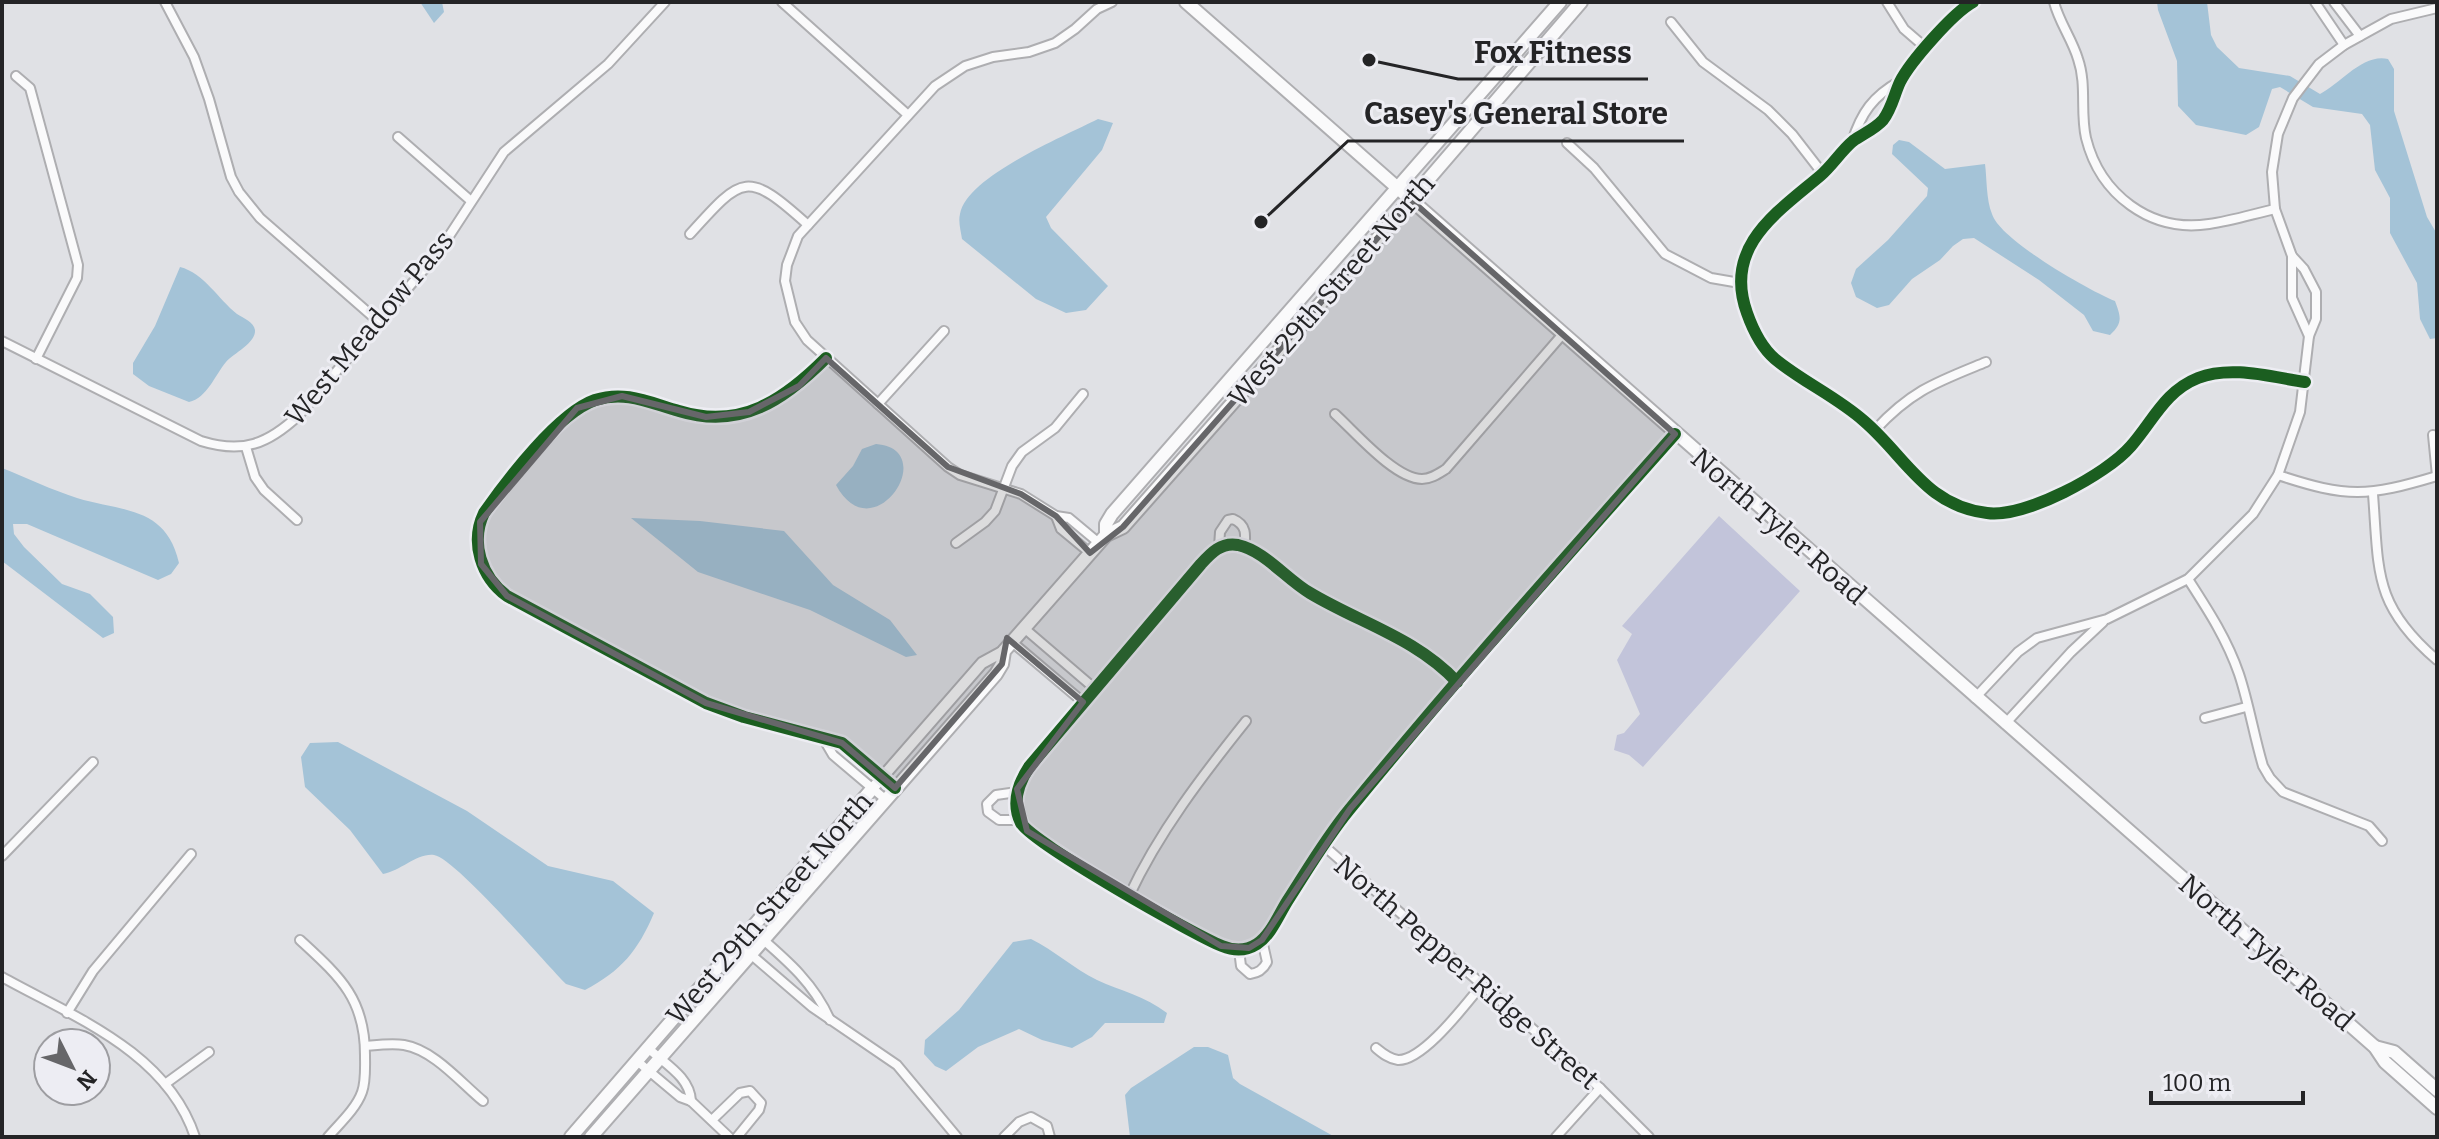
<svg xmlns="http://www.w3.org/2000/svg" width="2439" height="1139" font-family="Bitter,serif">
<style>
.green{fill:#c2c4da}
.water{fill:#a4c3d7}
.lines{fill:none;stroke-linecap:round;stroke-linejoin:round}
.minor-casing{stroke:#aeaeb1;stroke-width:12}
.tertiary-casing{stroke:#aeaeb1;stroke-width:14}
.secondary-casing{stroke:#aeaeb1;stroke-width:16}
.minor{stroke:#fafafb;stroke-width:8}
.tertiary{stroke:#fafafb;stroke-width:10}
.secondary{stroke:#fafafb;stroke-width:12}
.cycleway-casing{stroke:#ededf3;stroke-width:17}
.cycleway{stroke:#1b5e20;stroke-width:12}
.marked{fill:#666669;fill-opacity:0.2;stroke:#666669;stroke-width:6;stroke-linejoin:round}
.labels{text-anchor:middle;stroke-width:6;stroke-linejoin:round;paint-order:stroke}
.street-label{font-size:28px;fill:#242426;stroke:#ededf3}
.leader{fill:none;stroke:#242426;stroke-width:3}
.callout-dot{fill:#242426;stroke:#ededf3;stroke-width:3}
.callout-label{font-size:30px;text-anchor:middle;font-weight:bold;fill:#242426;stroke:#ededf3;stroke-width:6;stroke-linejoin:round;paint-order:stroke}
</style>
<rect width="100%" height="100%" fill="#e0e1e5"/>
<!-- green -->
<path class="green" d="M1719 516 1800 591 1643 767 1629 755 1614 750 1617 735 1624 733 1640 714 1617 660 1632 634 1622 626Z"/>
<!-- water -->
<g class="water">
<path d="M420 2H442L444 12 434 23Z"/>
<path d="M2157 2H2207L2211 35 2217 47 2239 68 2290 76 2320 94C2340 84 2363 53 2388 59L2394 69V111L2427 217 2437 234V338L2430 339 2420 319 2417 283 2390 233V198L2375 170 2370 125 2362 114 2313 107 2280 87 2272 89 2259 127 2246 135 2196 125 2178 106 2177 61 2158 10Z"/>
<path d="M1098 119 1113 123 1102 150 1046 217 1051 228 1108 286 1086 310 1066 313 1036 299 962 239C961 231 958 222 960 214 967 176 1065 136 1098 119Z"/>
<path d="M1899 140 1909 142 1945 169 1985 164C1987 179 1986 199 1992 214 2000 240 2088 290 2115 301 2121 317 2123 323 2110 335L2093 331 2084 315 2039 280 1974 238 1963 239 1953 246 1940 260 1912 279 1889 305 1877 308 1856 297 1851 283 1856 269 1888 240 1927 196 1928 188 1892 154 1893 145Z"/>
<path d="M180 267C204 273 218 299 237 314 243 318 254 322 255 330 256 343 234 353 226 362 215 375 207 398 189 402L149 386 133 374V363L155 326Z"/>
<path d="M876 444C942 449 873 554 836 485L853 466 862 449Z"/>
<path d="M2 468C27 478 52 490 77 498 123 512 166 506 179 563L171 574 158 580 27 524H13L14 534 24 547 62 584 90 594 113 617 114 633 103 638 2 561Z"/>
<path d="M631 518 700 521 784 531 833 585 890 620 917 655 906 657 810 610 698 572Z"/>
<path d="M338 742 467 811 548 866 613 881 654 913C638 951 621 971 585 990L566 984C545 963 455 858 434 855 417 853 401 871 383 874L350 830 305 787 301 757 310 743Z"/>
<path d="M1031 939C1054 950 1074 969 1097 980 1121 991 1145 996 1167 1013L1164 1023H1105L1092 1037 1072 1048 1042 1040 1019 1029 978 1047 946 1071 935 1066 924 1054 925 1040 959 1010 1013 942Z"/>
<path d="M1194 1047H1208L1228 1055 1233 1078 1240 1084 1335 1137H1130L1125 1095 1131 1088Z"/>
</g>
<g class="lines">
<defs>
<g id="minor">
<path d="M165 2 194 57 209 99 231 177 239 192 260 218 379 322"/>
<path d="M782 2 908 115"/>
<path d="M1887 2 1904 29 1926 48"/>
<path d="M1973 2C1953 13 1910 62 1900 82 1894 95 1892 108 1883 120 1875 129 1863 134 1853 141 1841 151 1832 166 1820 176 1776 213 1723 247 1747 313 1753 330 1761 347 1775 359 1803 382 1837 397 1864 421 1906 457 1926 506 1987 513 2025 518 2106 475 2131 446 2153 421 2165 391 2198 378 2231 365 2271 377 2305 382"/>
<path d="M2054 2C2059 22 2072 39 2078 59 2087 85 2080 112 2086 138 2100 194 2150 233 2209 224 2231 221 2253 214 2275 209"/>
<path d="M2315 2 2344 45"/>
<path d="M2334 2 2360 36"/>
<path d="M1671 22 1703 62 1768 110 1792 134 1823 174"/>
<path d="M16 76 30 88 78 265 77 278 36 359"/>
<path d="M398 137 471 201"/>
<path d="M1852 142C1861 113 1873 96 1900 81"/>
<path d="M1567 143 1594 168 1665 254 1711 278 1740 283"/>
<path d="M690 234C743 175 747 170 808 225"/>
<path d="M2292 256V298L2309 336"/>
<path d="M2 341 201 441C243 454 268 444 299 415L438 253 504 152 608 64 665 2"/>
<path d="M826 358C784 400 741 430 679 411 650 403 626 390 595 400 558 413 507 480 484 513 470 542 481 577 507 596L706 703 744 717 842 743 895 788"/>
<path d="M878 404 944 331"/>
<path d="M1335 414C1355 432 1395 479 1422 479 1431 479 1438 474 1446 469L1562 335"/>
<path d="M1875 430C1912 390 1937 382 1986 362"/>
<path d="M2433 435 2437 476"/>
<path d="M246 447 255 477 264 490 297 520"/>
<path d="M2278 475C2348 498 2367 497 2437 476"/>
<path d="M2373 494C2379 572 2373 605 2437 660"/>
<path d="M1056 516 1061 529 1090 553"/>
<path d="M956 543 985 522 995 511 1012 466 1022 452 1055 428 1083 394"/>
<path d="M1099 543 1069 518 1056 516 1021 494 960 475 948 467 807 340 795 322 785 281 787 265 798 236 935 86 965 66 993 57 1029 52 1055 43 1075 29 1097 9 1112 2"/>
<path d="M1219 547 1220 532 1228 520 1233 519C1247 525 1246 535 1244 548"/>
<path d="M2188 579C2208 610 2227 639 2239 674 2249 704 2254 736 2263 766L2270 778 2283 792 2369 826 2382 841"/>
<path d="M1024 628 1094 688"/>
<path d="M1012 642 1083 702"/>
<path d="M1457 682C1416 638 1360 623 1310 593 1286 579 1265 551 1238 545 1221 542 1211 553 1201 564L1029 767C1018 784 1011 803 1021 823 1032 843 1194 935 1222 946 1234 951 1246 951 1257 944 1271 935 1279 914 1288 900 1308 869 1326 838 1349 810 1454 681 1565 558 1675 434"/>
<path d="M1975 698 2018 652 2037 638 2107 619 2188 579 2253 514 2278 475 2300 412 2309 336 2316 319V292L2304 269 2292 256 2275 209 2272 172 2278 134 2293 98 2319 64 2344 45 2391 19 2437 8"/>
<path d="M2205 718 2246 707"/>
<path d="M2005 724 2071 652 2103 622"/>
<path d="M823 738 833 755 885 799"/>
<path d="M1017 792 996 795 987 804 988 812 999 820H1020"/>
<path d="M1323 845 1600 1088 1649 1137"/>
<path d="M2 856 93 762"/>
<path d="M1129 896C1159 832 1202 776 1246 721"/>
<path d="M752 930C784 958 813 981 830 1020"/>
<path d="M300 940C339 976 365 998 365 1055 365 1067 366 1081 362 1092 356 1109 339 1124 328 1137"/>
<path d="M740 945 812 1007 897 1065 957 1137"/>
<path d="M1239 950 1241 966 1250 974C1258 973 1263 970 1267 962L1262 940"/>
<path d="M2 977C74 1017 167 1052 195 1137"/>
<path d="M67 1013 93 971 191 854"/>
<path d="M365 1046C377 1045 392 1043 404 1045 434 1050 461 1083 483 1101"/>
<path d="M648 1048C665 1064 690 1077 691 1101"/>
<path d="M1376 1048C1382 1053 1389 1059 1398 1060 1423 1061 1465 1005 1481 986"/>
<path d="M637 1061 680 1097 691 1101 729 1137"/>
<path d="M165 1084 209 1052"/>
<path d="M712 1120 740 1093 750 1091 761 1103 759 1110 737 1137"/>
<path d="M1004 1137 1019 1122 1031 1117 1047 1126 1050 1137"/>
<path d="M1556 1137 1600 1088"/>
</g>
<path id="tertiary" d="M872 789 982 663 1004 651"/>
<g id="secondary">
<path d="M1186 2 2375 1047 2385 1062 2437 1108"/>
<path d="M1106 535V524L1112 514 1560 2"/>
<path d="M2375 1047 2394 1052 2437 1090"/>
<path d="M571 1137 872 789"/>
<path d="M591 1137 996 674 1002 664 1004 651 1106 535 1123 527 1372 245 1581 2"/>
</g>
</defs>
<!-- minor casing -->
<use href="#minor" class="minor-casing"/>
<!-- tertiary casing -->
<use href="#tertiary" class="tertiary-casing"/>
<!-- secondary casing -->
<use href="#secondary" class="secondary-casing"/>
<!-- minor -->
<use href="#minor" class="minor"/>
<!-- tertiary -->
<use href="#tertiary" class="tertiary"/>
<!-- secondary -->
<use href="#secondary" class="secondary"/>
<defs>
<g id="cycleway">
<path d="M1973 2C1953 13 1910 62 1900 82 1894 95 1892 108 1883 120 1875 129 1863 134 1853 141 1841 151 1832 166 1820 176 1776 213 1723 247 1747 313 1753 330 1761 347 1775 359 1803 382 1837 397 1864 421 1906 457 1926 506 1987 513 2025 518 2106 475 2131 446 2153 421 2165 391 2198 378 2231 365 2271 377 2305 382"/>
<path d="M826 358C784 400 741 430 679 411 650 403 626 390 595 400 558 413 507 480 484 513 470 542 481 577 507 596L706 703 744 717 842 743 895 788"/>
<path d="M1457 682C1416 638 1360 623 1310 593 1286 579 1265 551 1238 545 1221 542 1211 553 1201 564L1029 767C1018 784 1011 803 1021 823 1032 843 1194 935 1222 946 1234 951 1246 951 1257 944 1271 935 1279 914 1288 900 1308 869 1326 838 1349 810 1454 681 1565 558 1675 434"/>
</g>
</defs>
<!-- cycleway casing -->
<use href="#cycleway" class="cycleway-casing"/>
<!-- cycleway -->
<use href="#cycleway" class="cycleway"/>
</g>
<!-- marked area -->
<path class="marked" d="M1411 200 1675 434 1350 809 1262 940 1249 948 1221 946 1027 831 1017 789 1083 702 1007 638 1002 664 895 788 842 743 706 703 507 596 481 564 480 522 577 408 622 396 706 417 749 412 799 386 826 358 948 467 1021 494 1056 516 1090 553 1123 527Z"/>
<g class="labels">
<!-- street labels -->
<g class="street-label">
<text transform="translate(1331 290) rotate(-49)" y="10">West 29th Street North</text>
<text transform="translate(369 328) rotate(-50)" y="10">West Meadow Pass</text>
<text transform="translate(1779 526) rotate(41)" y="10">North Tyler Road</text>
<text transform="translate(769 908) rotate(-49)" y="10">West 29th Street North</text>
<text transform="translate(2267 952) rotate(41)" y="10">North Tyler Road</text>
<text transform="translate(1467 972) rotate(41)" y="10">North Pepper Ridge Street</text>
</g>
</g>
<!-- callouts -->
<path class="leader" d="M1369 60L1458 79H1648M1261 222L1348 141H1684"/>
<g class="callout-dot">
<circle cx="1369" cy="60" r="8"/>
<circle cx="1261" cy="222" r="8"/>
</g>
<g class="callout-label">
<text x="1553" y="63">Fox Fitness</text>
<text x="1516" y="124">Casey's General Store</text>
</g>
<!-- border -->
<rect width="2439" height="1139" fill="none" stroke="#242426" stroke-width="8"/>
<!-- north arrow -->
<g transform="translate(72 1067) rotate(132)"><circle r="38" fill="#ededf3" stroke="#9d9da1" stroke-width="2"/>
<path d="M0-6L14 30L0 20L-14 30Z" fill="#666669"/>
<text y="-12" font-size="22" font-weight="bold" text-anchor="middle" fill="#242426">N</text>
</g>
<!-- scale -->
<path d="M2151 1091v12h152v-12" fill="none" stroke="#242426" stroke-width="4"/>
<text x="2163" y="1091" font-size="24" fill="#242426" stroke="#ededf3" stroke-width="6" paint-order="stroke">100 m</text>
</svg>
